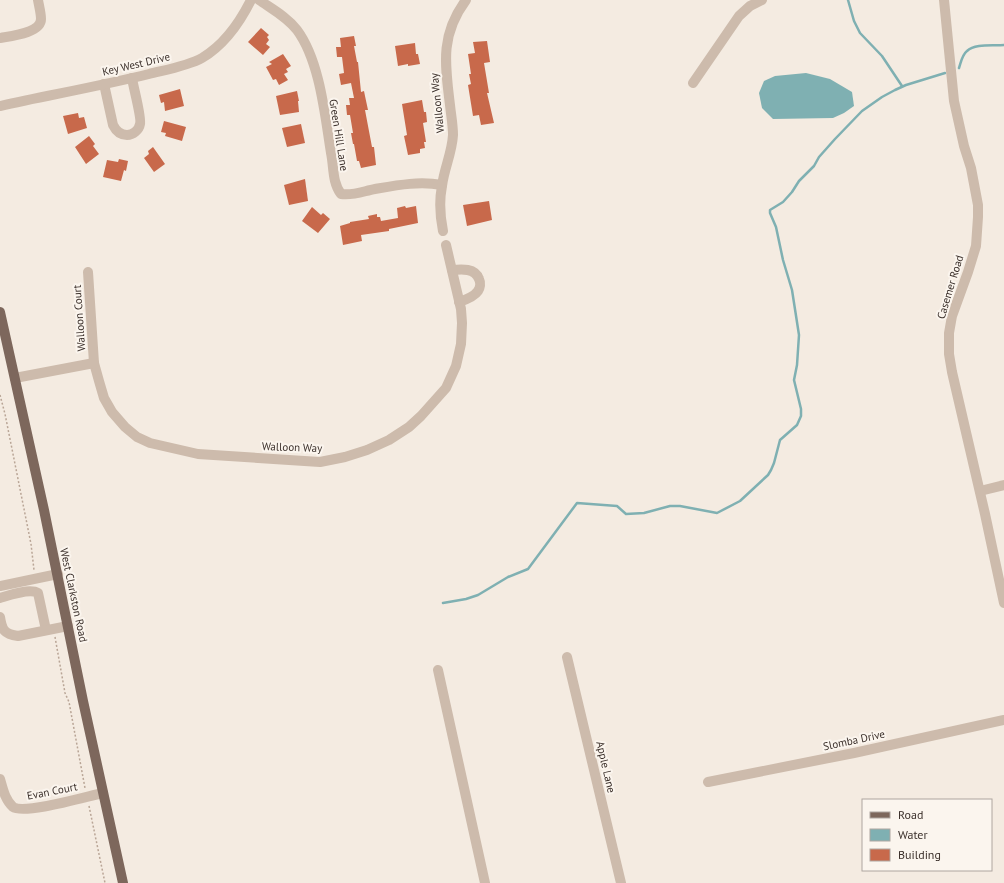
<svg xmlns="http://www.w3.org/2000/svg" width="1004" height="883" font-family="'PT Sans',sans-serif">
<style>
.water{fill:#7fb0b2}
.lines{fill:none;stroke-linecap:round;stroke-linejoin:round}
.stream{stroke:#7fb0b2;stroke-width:2.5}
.building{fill:#c8694b}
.path{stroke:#b9a596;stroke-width:1.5;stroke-dasharray:2 2;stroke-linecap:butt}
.minor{stroke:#cdbbac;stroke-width:10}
.major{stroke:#7d675c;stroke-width:10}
.labels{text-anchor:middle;stroke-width:4;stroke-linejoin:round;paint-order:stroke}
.street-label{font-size:11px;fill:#3b302b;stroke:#fbf5ee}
</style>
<rect width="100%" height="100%" fill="#f4ebe1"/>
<!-- water -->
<path class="water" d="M806 73 830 79 852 92 854 106 844 113 833 118 773 119 762 108 759 93 764 81 775 76Z"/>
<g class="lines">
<!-- stream -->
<g class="stream">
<path d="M848 0 854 21 860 33 882 56 902 86"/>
<path d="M959 68C961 62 962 55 967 51 975 43 993 46 1004 45"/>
<path d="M443 603 466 599 478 595 508 577 528 569 577 503 617 506 626 514 644 513 670 506H680L717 513 740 501 768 475 771 470 774 463 780 440 797 425 801 416V409L794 380 797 365 799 335 792 290 783 260 776 227 770 213V210L783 202 792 192 799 181 814 166 819 157 835 139 862 111 882 97 895 90 906 85 945 73"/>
</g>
</g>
<!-- building -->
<g class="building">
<path d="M261 28 269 35 267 37 269 40 266 44 270 47 263 55 248 42Z"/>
<path d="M354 36 356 46H354L357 62H358L361 92 364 91 365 96 368 110H365L372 147H374L376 165 361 168 359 161H357L354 144H353L351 133H353L350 115H347L346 105H350L349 98H354L351 83 341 85 339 74 344 73 342 57H337L336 47H341L340 38Z"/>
<path d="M487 41 490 62 484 63 489 93H487L494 123 481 125 479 115 473 116 468 85 471 84 469 74H471L468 54 475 53 473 42Z"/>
<path d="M415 43 416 54H418L420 64 408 66V64L398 66 395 46Z"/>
<path d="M283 54 291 66 286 69 288 72 284 74 288 80 279 85 276 79 273 80 266 67 272 64 269 62Z"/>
<path d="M180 89 184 106 165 111 164 102 161 103 159 95Z"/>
<path d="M297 91 299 101H298L299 112 280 115 276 96Z"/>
<path d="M422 100 424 112H426L427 122 423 123 426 142H424L425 148 420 149V153L408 155 404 136 407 135 402 104Z"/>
<path d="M78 113 79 118 84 117 87 128 68 134 63 116Z"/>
<path d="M164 121 186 127 182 141 165 136 166 133 161 132Z"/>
<path d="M301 124 305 143 287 147 282 128Z"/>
<path d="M89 136 95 144 93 146 99 154 86 164 75 147Z"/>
<path d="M153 147 165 164 154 172 144 158 149 154 148 151Z"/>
<path d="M119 159 128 161 126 171 124 170 121 181 103 177 107 160 118 162Z"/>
<path d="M305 179 308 201 289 205 284 185Z"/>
<path d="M489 201 492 220 467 226 463 205Z"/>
<path d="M405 206 406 208 416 206 418 223 389 229V231L361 235 362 241 343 245 340 226 350 223V222L369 219 368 216 377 214V217H380L381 221 398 218 397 208Z"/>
<path d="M312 207 321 215 323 213 330 219 318 233 302 221Z"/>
</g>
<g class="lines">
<!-- path -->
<g class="path">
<path d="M0 395 5 414 31 544 34 570"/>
<path d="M55 637 65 693 69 702 85 788"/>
<path d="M89 806 105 883"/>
</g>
<!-- minor -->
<g class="minor">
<path d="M259 0C272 9 287 17 297 30 320 61 325 116 331 153 334 167 332 182 341 194 353 196 364 191 375 189 398 185 419 181 442 185"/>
<path d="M944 0 954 101 964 146 971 168 978 205V217L976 246 968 272 952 316 949 333V354L952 372 985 514 1004 603"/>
<path d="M0 38C11 36 41 33 41 19 41 13 39 6 38 0"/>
<path d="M693 83 739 16 750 6 762 0"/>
<path d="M104 84 113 125C116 131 120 135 127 135 133 135 139 130 140 124 142 118 133 86 132 78"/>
<path d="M0 106C50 95 100 86 149 74 165 70 188 66 202 58 224 45 240 22 251 0"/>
<path d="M443 231C440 216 439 201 442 186 444 169 452 153 453 135 453 125 451 115 450 105 445 64 440 35 466 0"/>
<path d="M452 270C462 269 475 268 479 279 481 283 480 288 478 291 474 297 465 300 459 302"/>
<path d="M88 272 94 363 99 381 104 398 112 412 125 427 137 437 150 443 198 454 320 462 345 457 367 450 389 440 409 427 421 416 446 388 456 366 461 344 462 323 461 309 446 245"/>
<path d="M15 378 94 363"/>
<path d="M980 491 1004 485"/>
<path d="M0 586 58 574"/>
<path d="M0 598C10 595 30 588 38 593L46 630"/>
<path d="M0 617C2 630 4 634 18 636L68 626"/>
<path d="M567 657 621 883"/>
<path d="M438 670 485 883"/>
<path d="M0 779C3 789 5 800 13 807 24 815 88 796 103 793"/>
<path d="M708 782 854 753 1004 720"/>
</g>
<!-- major -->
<path class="major" d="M0 312 44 510 83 701 123 883"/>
</g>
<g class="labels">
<!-- street labels -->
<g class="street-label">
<text transform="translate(136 64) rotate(-13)" y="4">Key West Drive</text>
<text transform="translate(437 103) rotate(-96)" y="4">Walloon Way</text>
<text transform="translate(339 135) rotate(81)" y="4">Green Hill Lane</text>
<text transform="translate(950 287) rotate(-73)" y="4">Casemer Road</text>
<text transform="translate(79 318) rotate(-94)" y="4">Walloon Court</text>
<text transform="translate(292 447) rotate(2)" y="4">Walloon Way</text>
<text transform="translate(74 595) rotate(78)" y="4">West Clarkston Road</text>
<text transform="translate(854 740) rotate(-12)" y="4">Slomba Drive</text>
<text transform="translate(606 767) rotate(77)" y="4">Apple Lane</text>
<text transform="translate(52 791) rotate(-11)" y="4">Evan Court</text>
</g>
</g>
<!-- legend -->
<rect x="862" y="799" width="130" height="72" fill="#fbf5ee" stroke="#aea6a0"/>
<rect x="870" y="812" width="20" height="6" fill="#7d675c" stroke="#aea6a0"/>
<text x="898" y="819" font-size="12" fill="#3b302b">Road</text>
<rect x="870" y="829" width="20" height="12" fill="#7fb0b2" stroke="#aea6a0"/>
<text x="898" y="839" font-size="12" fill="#3b302b">Water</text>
<rect x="870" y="849" width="20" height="12" fill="#c8694b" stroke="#aea6a0"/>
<text x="898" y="859" font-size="12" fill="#3b302b">Building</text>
</svg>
